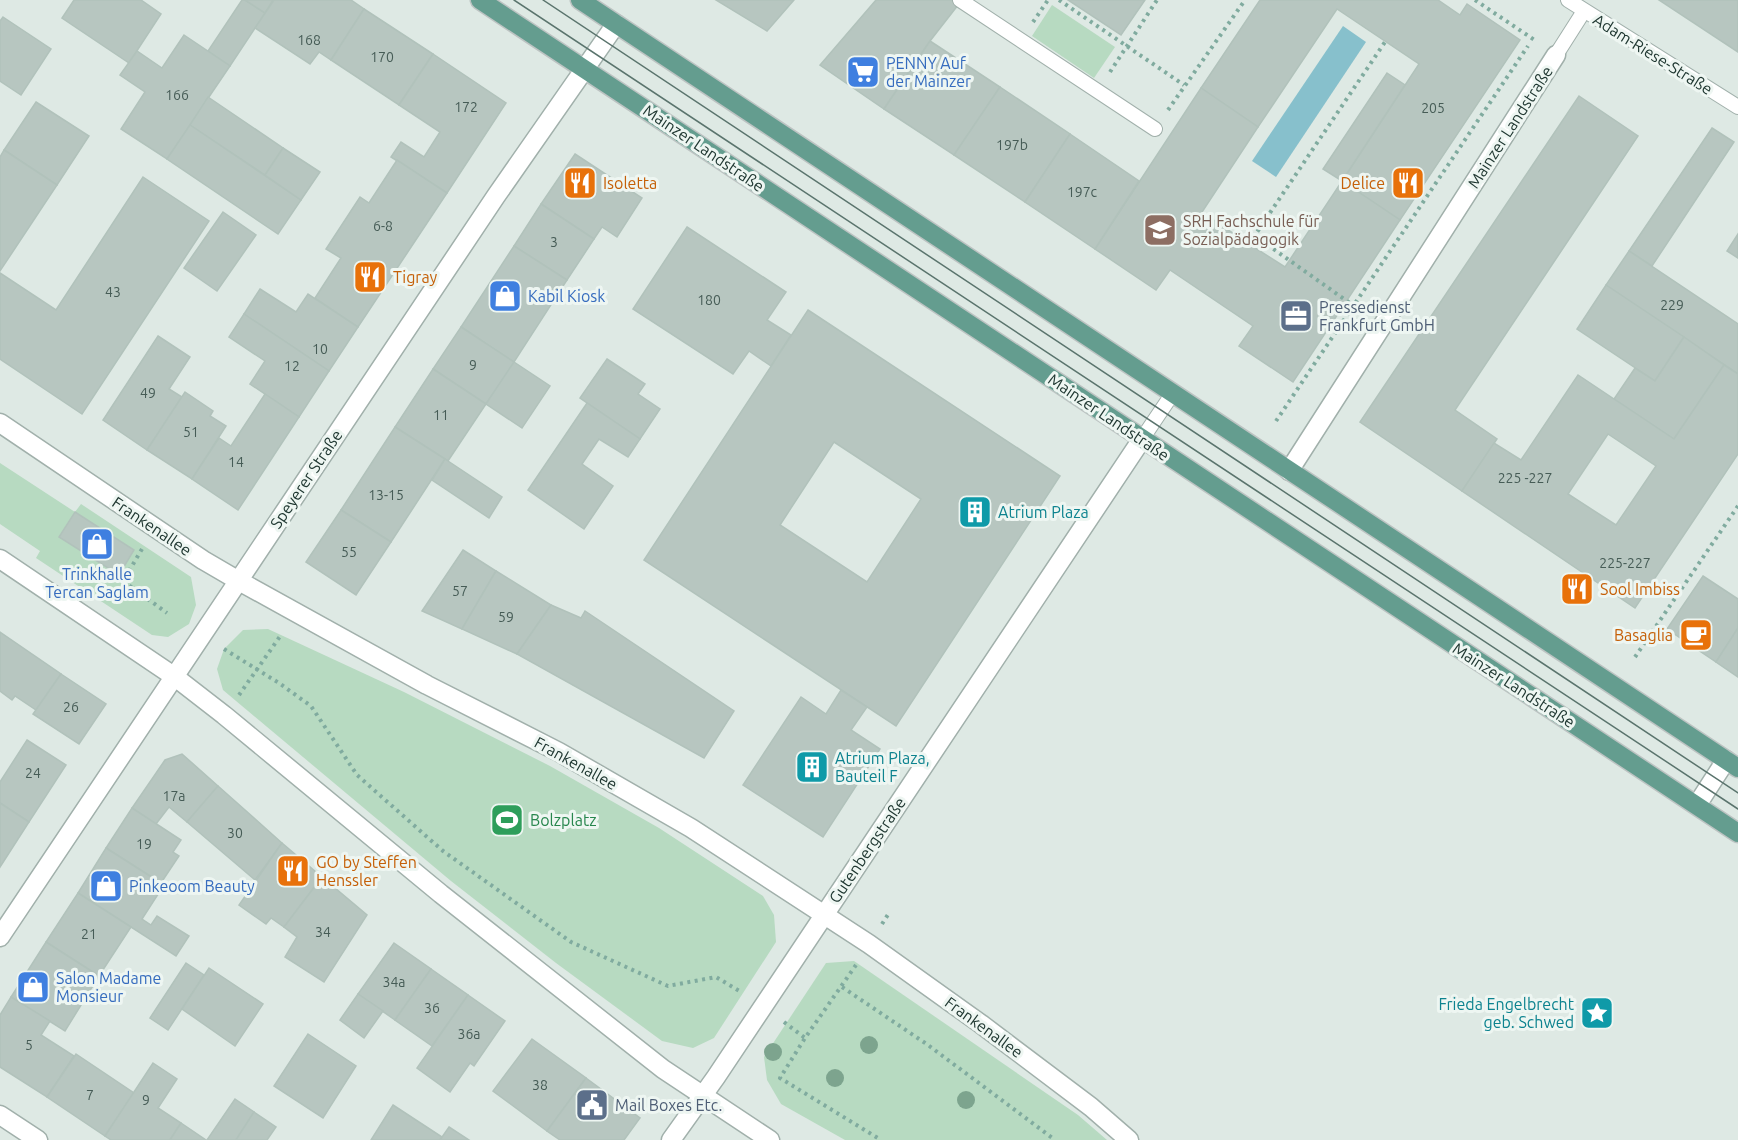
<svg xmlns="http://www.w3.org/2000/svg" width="1738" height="1140" font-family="Ubuntu,sans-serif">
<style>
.green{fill:#b7dac1}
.water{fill:#87c0cc}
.building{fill:#b7c6c0;stroke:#b1c2bb;stroke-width:1.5;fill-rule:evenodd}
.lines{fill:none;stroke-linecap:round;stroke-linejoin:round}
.lane-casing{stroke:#a1b0ab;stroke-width:16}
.street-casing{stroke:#a1b0ab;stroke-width:21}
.primary-casing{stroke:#bcc3c2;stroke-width:21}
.path{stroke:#80ab9f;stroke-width:4;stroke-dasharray:3 4.5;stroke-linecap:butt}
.lane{stroke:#fff;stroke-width:14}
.street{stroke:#fff;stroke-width:18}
.primary{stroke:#649d8f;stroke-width:18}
.tram{stroke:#5a746d;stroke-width:1.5}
.tree{fill:#7da48e}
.labels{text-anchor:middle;stroke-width:6;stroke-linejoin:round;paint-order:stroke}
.number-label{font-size:14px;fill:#465c56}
.street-label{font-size:16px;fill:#203832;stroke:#eef6f2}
.shop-label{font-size:16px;fill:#366cbe;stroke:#eef6f2;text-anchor:start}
.food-label{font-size:16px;fill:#c56008;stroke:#eef6f2;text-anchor:start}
.education-label{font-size:16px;fill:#785e54;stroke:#eef6f2;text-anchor:start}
.service-label{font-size:16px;fill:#4e5e75;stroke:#eef6f2;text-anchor:start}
.culture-label{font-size:16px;fill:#0d838f;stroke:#eef6f2;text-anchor:start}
.leisure-label{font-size:16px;fill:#27864d;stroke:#eef6f2;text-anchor:start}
</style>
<rect width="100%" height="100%" fill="#dee9e4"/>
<!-- green -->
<g class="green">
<path d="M1052 5 1115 47 1094 78 1032 36Z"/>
<path d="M0 463 75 512 81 504 191 577 196 605 189 624 168 637 152 635 36 558 40 551 0 524Z"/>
<path d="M268 629 404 692 550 766 659 828 763 896 774 915 776 942 714 1038 693 1048 662 1041 556 963 451 881 223 690 217 669 224 649 243 630Z"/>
<path d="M854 961 1078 1115 1107 1140H845L781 1104 767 1080 764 1057 826 963Z"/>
</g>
<!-- water -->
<path class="water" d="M1343 26 1366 42 1276 177 1252 161Z"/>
<!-- building -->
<g class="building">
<path d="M74 0H141L161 14 129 63 62 18Z"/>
<path d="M242 0H245L265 13 230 66 208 51Z"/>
<path d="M245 0H273L265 13Z"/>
<path d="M274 0H351L364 9 331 60 319 52 310 64 255 28Z"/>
<path d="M716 0H794L767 31Z"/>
<path d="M876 0H962L930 41 884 109 820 65Z"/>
<path d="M1068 0H1145L1121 35Z"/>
<path d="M1260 0H1438L1460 15 1467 4 1520 40 1400 220 1342 181 1419 64 1337 9 1258 127 1201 88Z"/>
<path d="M1659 0H1738V52Z"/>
<path d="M364 9 433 54 399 105 331 60Z"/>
<path d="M3 17 51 49 21 95 0 81V21Z"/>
<path d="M184 35 230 66 167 159 121 129 145 92 120 75 137 51 162 68Z"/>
<path d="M930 41 1000 87 954 155 884 109Z"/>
<path d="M433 54 506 103 447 193 391 157 401 142 424 157 440 132 399 105Z"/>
<path d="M1387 73 1405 85 1342 181 1323 169Z"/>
<path d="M1000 87 1070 134 1025 202 954 155Z"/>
<path d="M1201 88 1258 127 1202 212 1249 244 1285 267 1342 181 1400 220 1293 382 1239 346 1253 326 1170 270 1156 290 1095 249Z"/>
<path d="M1579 96 1638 136 1455 410 1497 439 1462 491 1360 422Z"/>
<path d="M208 97 283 148 265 175 190 125Z"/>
<path d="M36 102 89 136 57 185 4 150Z"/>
<path d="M190 125 301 200 278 234 167 159Z"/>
<path d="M1712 128 1734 142 1652 266 1629 251Z"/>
<path d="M1070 134 1139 181 1095 249 1025 202Z"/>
<path d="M283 148 320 172 301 200 265 175Z"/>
<path d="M4 150 57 185 0 271V157Z"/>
<path d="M575 154 642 198 617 237 602 227 594 239 541 204Z"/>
<path d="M397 160 447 193 358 327 315 298 341 258 326 249 360 197 369 203Z"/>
<path d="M143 177 209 221 82 414 0 359V273L56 310Z"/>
<path d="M541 204 594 239 567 280 514 246Z"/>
<path d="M223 212 256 235 217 291 184 268Z"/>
<path d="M687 227 786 292 767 320 791 335 771 366 749 351 733 374 633 309Z"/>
<path d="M1738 234V258L1727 251Z"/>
<path d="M514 246 567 280 514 362 461 327Z"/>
<path d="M1629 251 1738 324V374L1606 285Z"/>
<path d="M1606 285 1684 337 1655 381 1577 329Z"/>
<path d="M260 289 296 312 308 294 358 327 329 371 244 314Z"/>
<path d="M808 310 1060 476 896 726 644 560ZM834 442 921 499 867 582 780 525Z"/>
<path d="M244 314 329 371 299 417 250 384 265 361 229 337Z"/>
<path d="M461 327 514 362 486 404 433 369Z"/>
<path d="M158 336 190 357 169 389 182 397 147 450 103 420Z"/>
<path d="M1684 337 1724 365 1674 439 1614 399 1635 368 1655 381Z"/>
<path d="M607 359 645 384 638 394 660 409 640 439 580 398Z"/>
<path d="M514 362 550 386 522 428 486 404Z"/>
<path d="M1724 365 1738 374V454L1635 608 1462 491 1494 443 1521 460 1578 375 1674 439ZM1608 434 1656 466 1616 525 1568 494Z"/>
<path d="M433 369 486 404 448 461 395 427Z"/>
<path d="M185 392 213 411 210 416 226 426 192 479 147 450Z"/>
<path d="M265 394 299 417 238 510 192 479 219 438 231 446Z"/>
<path d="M587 403 640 439 628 457 599 439 582 464 613 486 584 529 528 490Z"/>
<path d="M395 427 445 459 391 542 341 510Z"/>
<path d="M445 459 502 497 489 518 432 480Z"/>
<path d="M341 510 391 542 356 595 306 562Z"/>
<path d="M75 512 134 550 119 575 59 537Z"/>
<path d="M463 550 496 571 462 629 422 611Z"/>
<path d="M496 571 551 605 517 654 462 629Z"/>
<path d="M1703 576 1738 599V628L1716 662 1667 629Z"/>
<path d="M551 605 581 618 585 611 734 711 704 758 517 654Z"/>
<path d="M1738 628V677L1716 662Z"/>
<path d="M0 632 61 674 36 710 15 696 12 700 0 691Z"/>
<path d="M61 674 106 704 79 744 33 714Z"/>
<path d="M841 690 867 707 851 730 880 749 823 837 743 785 801 697 826 714Z"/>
<path d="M27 740 66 765 29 822 0 803V782Z"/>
<path d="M182 754 218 786 187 822 169 807 156 824 132 808 165 760Z"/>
<path d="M218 786 282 843 255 880 187 822Z"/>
<path d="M0 803 29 822 0 867Z"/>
<path d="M132 808 181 840 173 852 179 856 161 883 106 848Z"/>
<path d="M282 843 322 877 284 927 271 918 266 924 239 905Z"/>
<path d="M106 848 164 885 142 919 151 925 157 916 189 936 176 956 78 893Z"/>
<path d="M322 877 367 915 324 982 285 957 297 937 284 927Z"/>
<path d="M78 893 131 927 99 976 46 942Z"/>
<path d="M46 942 99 976 65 1031 11 997Z"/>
<path d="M394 943 431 969 395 1020 358 994Z"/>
<path d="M186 963 204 975 168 1030 150 1018Z"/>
<path d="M209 968 263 1004 235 1046 182 1009Z"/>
<path d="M431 969 468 995 432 1046 395 1020Z"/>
<path d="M358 994 383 1011 364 1038 340 1020Z"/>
<path d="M468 995 505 1021 474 1066 470 1063 450 1092 417 1068Z"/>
<path d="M11 997 50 1021 41 1035 74 1056 47 1097 0 1067V1015Z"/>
<path d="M308 1034 356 1066 323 1118 274 1086Z"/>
<path d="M532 1039 586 1078 547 1131 493 1091Z"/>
<path d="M76 1054 134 1093 105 1136 47 1097Z"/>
<path d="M153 1063 177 1079 158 1108 181 1123 170 1140H111L105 1136Z"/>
<path d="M586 1078 640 1118 624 1140H560L547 1131Z"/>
<path d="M235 1099 254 1112 236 1140H207Z"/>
<path d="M393 1105 442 1137 440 1140H371Z"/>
<path d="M254 1112 276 1127 267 1140H236Z"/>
<path d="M181 1123 206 1140H170Z"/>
<path d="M449 1127 469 1140H440Z"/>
</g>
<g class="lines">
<defs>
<g id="lane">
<path d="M960 0 1155 129"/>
<path d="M1568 0 1738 107"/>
<path d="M1556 55 1584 11"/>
<path d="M1142 439 1173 393"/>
</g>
<g id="street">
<path d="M0 423 203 560 239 581 427 685 559 752 691 828 869 944 981 1024 1091 1107 1129 1140"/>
<path d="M1289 471 1556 55"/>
<path d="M0 559 175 677 224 715 441 894 663 1069 770 1140"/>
<path d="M1697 805 1726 760"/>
<path d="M0 937 496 196 616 24"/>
<path d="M0 1115 38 1140"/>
<path d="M671 1140 716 1077 1142 439"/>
</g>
<g id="primary">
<path d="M480 0 1738 833"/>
<path d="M580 0 1738 768"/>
</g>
</defs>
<!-- lane casing -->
<use href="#lane" class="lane-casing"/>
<!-- street casing -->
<use href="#street" class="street-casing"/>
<!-- primary casing -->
<use href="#primary" class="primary-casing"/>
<!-- path -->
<g class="path">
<path d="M1059 0 1184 85"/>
<path d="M1475 0 1536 41"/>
<path d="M1033 22 1048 0"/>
<path d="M1110 72 1157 0"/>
<path d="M1168 110 1245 0"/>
<path d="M1255 236 1354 306"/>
<path d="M1249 244 1385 42"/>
<path d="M1276 421 1528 46"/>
<path d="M142 549 123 581 167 613"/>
<path d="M224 649 279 683 311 706 357 775 443 851 571 942 668 986 716 977 741 992"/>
<path d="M1635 657 1738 506"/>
<path d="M239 695 281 635"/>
<path d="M882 924 889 913"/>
<path d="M856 965 805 1038 780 1078 881 1140"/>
<path d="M842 987 928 1045 1055 1140"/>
<path d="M784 1022 805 1038"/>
</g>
<!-- lane -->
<use href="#lane" class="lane"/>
<!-- street -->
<use href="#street" class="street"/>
<!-- primary -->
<use href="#primary" class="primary"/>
<!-- tram -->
<g class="tram">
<path d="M514 0 1738 809"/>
<path d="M543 0 1738 793"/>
</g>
</g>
<!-- trees -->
<g class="tree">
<circle cx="869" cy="1045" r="9"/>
<circle cx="773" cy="1052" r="9"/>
<circle cx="835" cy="1078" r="9"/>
<circle cx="966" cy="1100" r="9"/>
</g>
<!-- icons -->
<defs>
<symbol id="supermarket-square" viewBox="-11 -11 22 22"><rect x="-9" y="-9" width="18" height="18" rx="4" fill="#3f7fe0" stroke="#eef6f2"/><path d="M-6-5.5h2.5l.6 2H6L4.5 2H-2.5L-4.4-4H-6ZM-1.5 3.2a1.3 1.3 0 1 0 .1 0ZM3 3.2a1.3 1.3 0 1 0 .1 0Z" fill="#fff"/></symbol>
<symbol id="restaurant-square" viewBox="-11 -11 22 22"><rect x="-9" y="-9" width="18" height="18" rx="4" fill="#e8710a" stroke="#eef6f2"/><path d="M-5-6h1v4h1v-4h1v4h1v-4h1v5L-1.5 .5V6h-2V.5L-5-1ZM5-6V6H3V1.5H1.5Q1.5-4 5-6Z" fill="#fff"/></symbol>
<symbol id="school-square" viewBox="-11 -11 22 22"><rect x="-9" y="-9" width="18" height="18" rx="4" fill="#8d6e63" stroke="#eef6f2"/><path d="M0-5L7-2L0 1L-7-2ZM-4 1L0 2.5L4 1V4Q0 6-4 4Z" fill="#fff"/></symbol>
<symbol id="shop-square" viewBox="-11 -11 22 22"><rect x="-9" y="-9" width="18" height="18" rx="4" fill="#3f7fe0" stroke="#eef6f2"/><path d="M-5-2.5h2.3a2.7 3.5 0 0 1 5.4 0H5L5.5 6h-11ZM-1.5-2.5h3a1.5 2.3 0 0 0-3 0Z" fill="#fff"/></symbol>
<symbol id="office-square" viewBox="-11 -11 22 22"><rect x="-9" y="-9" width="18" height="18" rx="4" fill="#5c6f8a" stroke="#eef6f2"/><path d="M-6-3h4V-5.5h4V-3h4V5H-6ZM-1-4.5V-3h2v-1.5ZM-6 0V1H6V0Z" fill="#fff"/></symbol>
<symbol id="building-square" viewBox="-11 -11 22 22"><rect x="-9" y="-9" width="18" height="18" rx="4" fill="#0f9aa8" stroke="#eef6f2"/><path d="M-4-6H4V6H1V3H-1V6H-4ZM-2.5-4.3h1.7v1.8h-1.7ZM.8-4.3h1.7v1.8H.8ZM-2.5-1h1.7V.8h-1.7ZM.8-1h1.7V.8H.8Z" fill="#fff"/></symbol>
<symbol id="cafe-square" viewBox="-11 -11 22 22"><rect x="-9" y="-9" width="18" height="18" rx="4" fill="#e8710a" stroke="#eef6f2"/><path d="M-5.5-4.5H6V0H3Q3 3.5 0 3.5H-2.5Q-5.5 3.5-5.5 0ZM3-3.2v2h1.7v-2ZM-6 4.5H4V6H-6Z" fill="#fff"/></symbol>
<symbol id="stadium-square" viewBox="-11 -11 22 22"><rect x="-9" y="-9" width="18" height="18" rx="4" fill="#2e9e5b" stroke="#eef6f2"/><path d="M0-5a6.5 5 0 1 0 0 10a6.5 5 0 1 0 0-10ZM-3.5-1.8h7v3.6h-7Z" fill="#fff"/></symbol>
<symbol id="sight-square" viewBox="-11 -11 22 22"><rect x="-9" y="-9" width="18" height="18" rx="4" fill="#0f9aa8" stroke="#eef6f2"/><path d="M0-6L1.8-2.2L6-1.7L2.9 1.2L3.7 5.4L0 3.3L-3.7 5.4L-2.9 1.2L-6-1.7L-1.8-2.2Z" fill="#fff"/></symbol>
<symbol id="civic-square" viewBox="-11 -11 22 22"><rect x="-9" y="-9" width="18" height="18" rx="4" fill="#5c6f8a" stroke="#eef6f2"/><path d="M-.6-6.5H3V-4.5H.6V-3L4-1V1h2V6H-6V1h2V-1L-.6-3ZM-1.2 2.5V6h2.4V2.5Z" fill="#fff"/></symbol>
</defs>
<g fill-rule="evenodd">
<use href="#supermarket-square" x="844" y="53" width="38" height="38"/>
<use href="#restaurant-square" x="561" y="164" width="38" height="38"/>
<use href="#restaurant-square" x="1389" y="164" width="38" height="38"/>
<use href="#school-square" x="1141" y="211" width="38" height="38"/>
<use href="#restaurant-square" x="351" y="258" width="38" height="38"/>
<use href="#shop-square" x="486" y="277" width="38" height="38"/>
<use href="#office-square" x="1277" y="297" width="38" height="38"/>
<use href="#building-square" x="956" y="493" width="38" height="38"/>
<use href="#shop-square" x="78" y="525" width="38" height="38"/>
<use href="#restaurant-square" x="1558" y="570" width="38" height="38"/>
<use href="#cafe-square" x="1677" y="616" width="38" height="38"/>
<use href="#building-square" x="793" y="748" width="38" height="38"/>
<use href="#stadium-square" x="488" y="801" width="38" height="38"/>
<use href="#restaurant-square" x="274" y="852" width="38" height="38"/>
<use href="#shop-square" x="87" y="867" width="38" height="38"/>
<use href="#shop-square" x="14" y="968" width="38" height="38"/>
<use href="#sight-square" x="1578" y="994" width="38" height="38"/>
<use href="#civic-square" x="573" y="1086" width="38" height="38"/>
</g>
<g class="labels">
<!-- number labels -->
<g class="number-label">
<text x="309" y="45">168</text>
<text x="382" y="62">170</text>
<text x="177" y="100">166</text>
<text x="466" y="112">172</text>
<text x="1433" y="113">205</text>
<text x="1012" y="150">197b</text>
<text x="1082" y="197">197c</text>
<text x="383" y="231">6-8</text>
<text x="554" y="247">3</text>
<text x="113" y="297">43</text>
<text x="709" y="305">180</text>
<text x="1672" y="310">229</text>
<text x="320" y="354">10</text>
<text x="473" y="370">9</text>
<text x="292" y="371">12</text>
<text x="148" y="398">49</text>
<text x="441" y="420">11</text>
<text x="191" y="437">51</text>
<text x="236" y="467">14</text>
<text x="1525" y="483">225 -227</text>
<text x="386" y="500">13-15</text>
<text x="349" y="557">55</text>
<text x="1625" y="568">225-227</text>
<text x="460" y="596">57</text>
<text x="506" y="622">59</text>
<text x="71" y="712">26</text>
<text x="33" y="778">24</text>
<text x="174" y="801">17a</text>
<text x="235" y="838">30</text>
<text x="144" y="849">19</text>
<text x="323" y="937">34</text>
<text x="89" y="939">21</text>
<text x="394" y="987">34a</text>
<text x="432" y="1013">36</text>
<text x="469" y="1039">36a</text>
<text x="29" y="1050">5</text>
<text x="540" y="1090">38</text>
<text x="90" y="1100">7</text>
<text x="146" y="1105">9</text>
</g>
<!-- street labels -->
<g class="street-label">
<text transform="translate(1653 54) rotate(32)" y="6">Adam-Riese-Straße</text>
<text transform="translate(1510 127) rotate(-57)" y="6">Mainzer Landstraße</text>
<text transform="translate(704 148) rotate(34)" y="6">Mainzer Landstraße</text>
<text transform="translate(1109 417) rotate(34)" y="6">Mainzer Landstraße</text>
<text transform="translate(306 479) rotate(-56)" y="6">Speyerer Straße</text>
<text transform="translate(152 526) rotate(34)" y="6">Frankenallee</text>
<text transform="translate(1514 685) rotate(33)" y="6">Mainzer Landstraße</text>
<text transform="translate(576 763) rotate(29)" y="6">Frankenallee</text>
<text transform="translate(867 850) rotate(-56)" y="6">Gutenbergstraße</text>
<text transform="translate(984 1027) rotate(36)" y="6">Frankenallee</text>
</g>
<!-- shop labels -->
<g class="shop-label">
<text x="886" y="69">PENNY Auf<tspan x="886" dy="18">der Mainzer</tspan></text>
<text x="528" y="302">Kabil Kiosk</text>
<text x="97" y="580" text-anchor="middle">Trinkhalle<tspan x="97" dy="18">Tercan Saglam</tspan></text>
<text x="129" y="892">Pinkeoom Beauty</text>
<text x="56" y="984">Salon Madame<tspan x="56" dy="18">Monsieur</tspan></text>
</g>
<!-- food labels -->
<g class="food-label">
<text x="603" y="189">Isoletta</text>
<text x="1385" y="189" text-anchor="end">Delice</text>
<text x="393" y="283">Tigray</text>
<text x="1600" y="595">Sool Imbiss</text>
<text x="1673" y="641" text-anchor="end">Basaglia</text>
<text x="316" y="868">GO by Steffen<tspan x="316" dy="18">Henssler</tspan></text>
</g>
<!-- education labels -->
<g class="education-label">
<text x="1183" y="227">SRH Fachschule für<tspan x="1183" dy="18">Sozialpädagogik</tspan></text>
</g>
<!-- service labels -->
<g class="service-label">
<text x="1319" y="313">Pressedienst<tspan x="1319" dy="18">Frankfurt GmbH</tspan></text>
<text x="615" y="1111">Mail Boxes Etc.</text>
</g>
<!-- culture labels -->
<g class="culture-label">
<text x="998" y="518">Atrium Plaza</text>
<text x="835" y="764">Atrium Plaza,<tspan x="835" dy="18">Bauteil F</tspan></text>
<text x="1574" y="1010" text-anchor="end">Frieda Engelbrecht<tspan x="1574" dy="18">geb. Schwed</tspan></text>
</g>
<!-- leisure labels -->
<g class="leisure-label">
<text x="530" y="826">Bolzplatz</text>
</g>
</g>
</svg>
